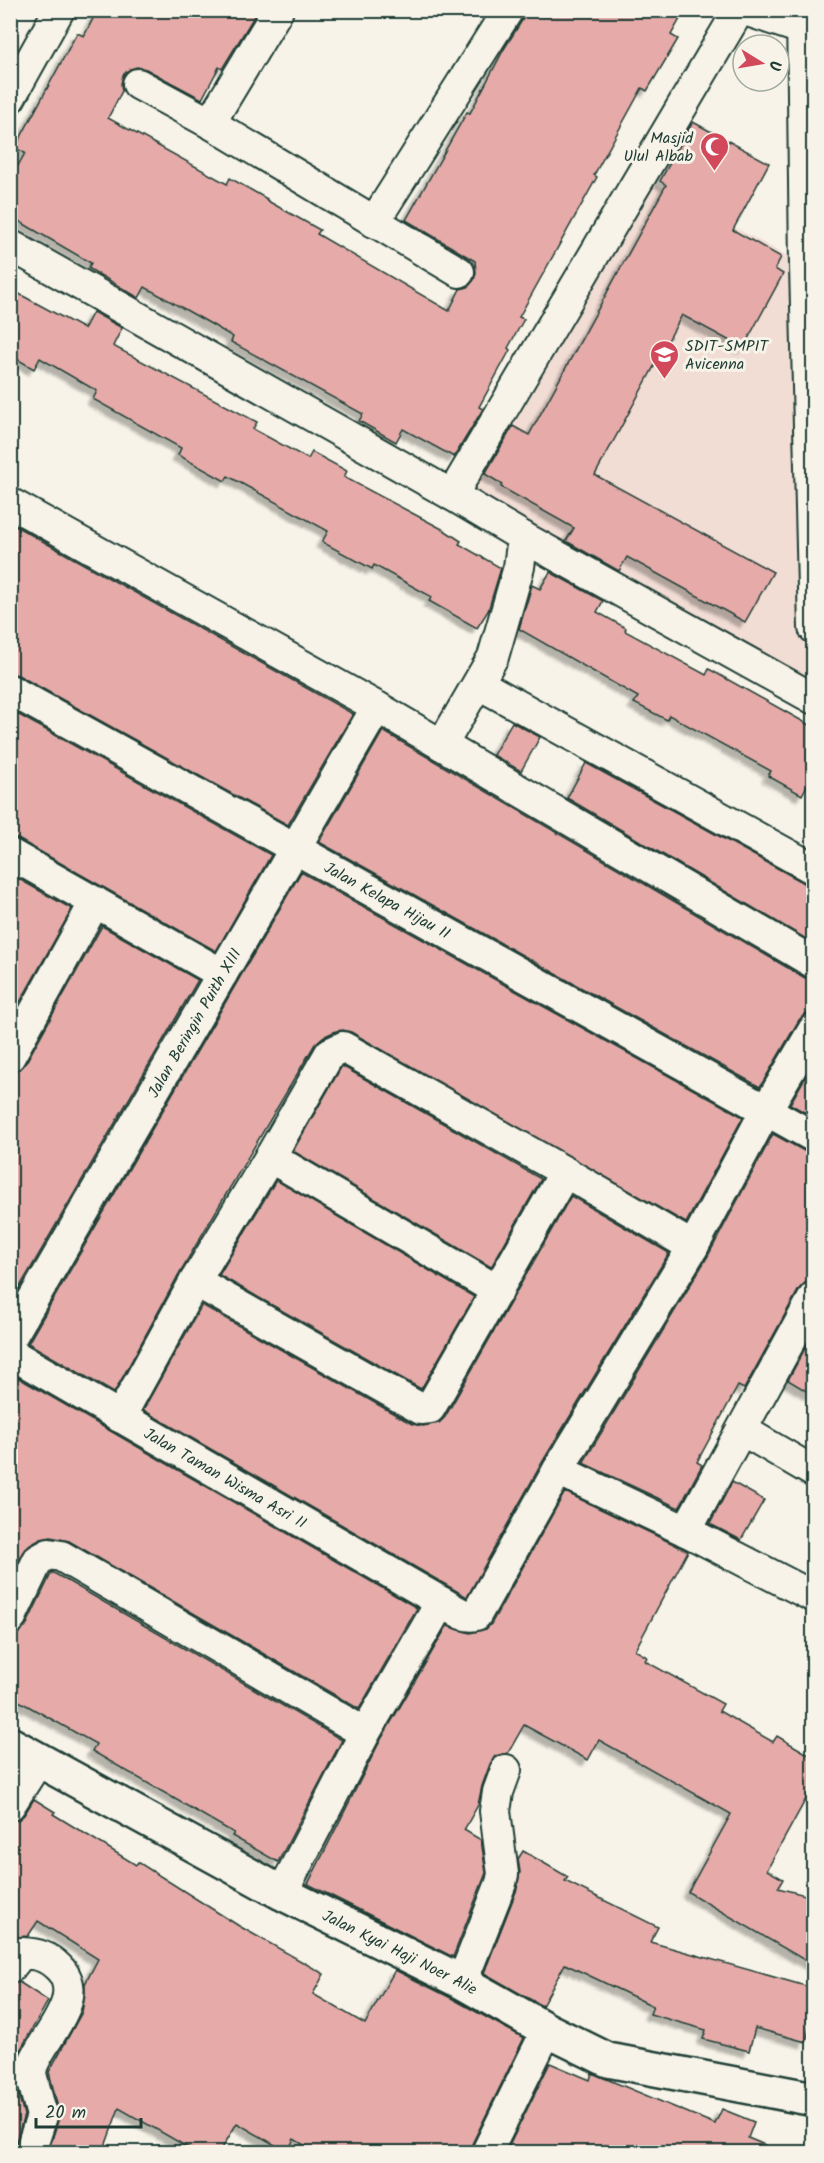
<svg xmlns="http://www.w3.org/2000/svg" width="824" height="2163" font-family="Kalam,sans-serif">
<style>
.built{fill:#f2ddd5}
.building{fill:#e6aba9;stroke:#1f3d34;stroke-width:1.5;filter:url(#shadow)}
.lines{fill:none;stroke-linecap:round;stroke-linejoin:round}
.street-casing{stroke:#1f3d34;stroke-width:34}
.secondary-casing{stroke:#1f3d34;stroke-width:38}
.street{stroke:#f7f3e8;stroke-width:30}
.secondary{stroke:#f7f3e8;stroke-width:33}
.labels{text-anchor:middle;stroke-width:6;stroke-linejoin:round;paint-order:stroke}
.poi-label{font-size:16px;fill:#1f3d34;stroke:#f7f3e8;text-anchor:end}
.street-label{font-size:16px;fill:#1f3d34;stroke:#f7f3e8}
</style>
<defs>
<filter id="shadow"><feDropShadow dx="-5.5" dy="5.5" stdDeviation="1.5" flood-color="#0004"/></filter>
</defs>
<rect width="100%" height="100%" fill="#f7f3e8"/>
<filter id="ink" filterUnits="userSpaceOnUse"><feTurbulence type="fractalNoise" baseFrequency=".0167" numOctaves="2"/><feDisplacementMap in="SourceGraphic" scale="12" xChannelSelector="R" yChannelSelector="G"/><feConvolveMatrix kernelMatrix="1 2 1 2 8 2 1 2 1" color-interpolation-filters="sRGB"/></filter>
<g filter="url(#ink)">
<!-- built -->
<path class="built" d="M641 176 805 266 813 699 452 495Z"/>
<!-- building -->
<g class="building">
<path d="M104 10H258L222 69 219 67 202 99 146 69 137 67 130 69 123 75 121 84 122 91 108 118 227 184 230 178 267 199 266 200 320 230 317 234 449 311 460 289 468 287 474 280 476 273 475 261 406 220 467 112 470 113 504 49 523 19 525 10H685L671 35 678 39 647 91 642 88 594 175 597 177 519 317 524 319 508 348 510 350 479 407 483 409 454 457 403 429 396 442 359 421 363 414 231 342 233 337 211 324 145 287 139 298 88 268 91 263 10 216V180L25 153 15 148 77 33 84 36 97 11Z"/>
<path d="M693 122 769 163 733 230 781 257 775 269 783 274 743 348 682 315 595 475 773 572 745 622 627 557 619 571 566 541 574 528 501 487 502 484 485 474 513 426 529 435 666 185 660 181Z"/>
<path d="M10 289 84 329 93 312 122 328 113 346 257 422 253 429 308 459 312 452 347 471 344 477 444 530 461 541 459 544 501 568 488 611 477 628 429 601 432 597 374 565 372 569 322 542 328 531 228 476 225 481 178 455 181 448 93 399 97 391 40 358 34 369 10 355Z"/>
<path d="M10 523 353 714 288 825 18 675 10 673Z"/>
<path d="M550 572 603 601 597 612 626 628 625 631 706 675 709 669 813 727V774L802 795 768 776 771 771 669 715 667 720 634 703 638 697 519 629 532 585 540 589Z"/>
<path d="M10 710 271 855 216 951 18 839 10 837Z"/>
<path d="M512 722 540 737 521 771 493 755Z"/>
<path d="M383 731 805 978 813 980V1012L805 1014 799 1020 760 1087 319 842Z"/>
<path d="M586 763 806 884 813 886V943L567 798Z"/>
<path d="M301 872 743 1117 686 1223 351 1032 343 1030 336 1031 323 1037 315 1044 180 1272 114 1393 28 1343Z"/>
<path d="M10 874 72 909 20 1002 10 996Z"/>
<path d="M102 926 198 980 10 1304V1078L14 1072 19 1070 25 1064Z"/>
<path d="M813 1064V1117L790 1104Z"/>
<path d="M342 1066 541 1179 491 1267 293 1151Z"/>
<path d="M773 1134 806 1152 813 1154V1280L806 1282 799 1289 744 1389 738 1386 697 1462 702 1465 679 1508 583 1463 708 1256Z"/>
<path d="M276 1180 474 1297 421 1389 219 1275Z"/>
<path d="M571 1196 669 1253 543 1461 467 1597 143 1410 202 1305 412 1424 423 1426 439 1423 445 1417Z"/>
<path d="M813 1334V1395L788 1380Z"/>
<path d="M10 1373 417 1608 359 1709 69 1541 51 1537 41 1539 30 1545 22 1553 10 1578Z"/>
<path d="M732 1482 764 1500 741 1540 710 1524Z"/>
<path d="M565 1492 688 1551 635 1650 647 1657 645 1661 723 1704 719 1711 773 1742 777 1736 813 1757V1786L767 1870 783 1879 778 1888 813 1897V1965L688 1892 731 1814 599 1740 588 1760 524 1725 508 1753 495 1756 490 1764 482 1786 478 1805 464 1830 481 1840 486 1873 453 1957 308 1884 380 1741 447 1626 470 1633 486 1629 491 1624Z"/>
<path d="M52 1572 342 1740 278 1862 232 1836 234 1833 92 1751 96 1744 10 1696V1636L19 1633 26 1626Z"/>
<path d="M34 1799 55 1812 53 1814 136 1865 138 1862 239 1926 324 1974 313 1994 365 2024 395 1970 453 1999 524 2038 472 2144 470 2152H316L294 2139 287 2152 237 2123 220 2152H196L119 2108 103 2152H48L58 2121 59 2112 49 2072 82 2012 85 1995V1984L98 1959 38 1921 28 1936 16 1937 10 1941V1822L18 1820 24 1815Z"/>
<path d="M523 1851 568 1877 565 1881 658 1927 650 1942 813 1988V2013L806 2042 755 2028 749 2051 703 2039 706 2030 650 2014 653 2006 565 1964 542 2006 484 1973 517 1889 520 1872 518 1859Z"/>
<path d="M19 1982 48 2001 22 2047 15 2064 14 2078 24 2115 13 2152H10V1985Z"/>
<path d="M550 2063 590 2080 592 2073 715 2124 722 2109 754 2122 748 2138 782 2152H506Z"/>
</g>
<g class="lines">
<defs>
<g id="street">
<path d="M745 10 802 29"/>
<path d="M802 10 805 266 814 628"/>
<path d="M138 84 210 123 459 272"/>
<path d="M10 98 59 10"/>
<path d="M210 123 278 10"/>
<path d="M374 222 508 10"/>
<path d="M10 245 452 495 523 537 814 699"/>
<path d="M452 495 739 10"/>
<path d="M10 503 377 707 814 963"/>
<path d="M479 684 814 869"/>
<path id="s1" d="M10 690 814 1137"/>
<path d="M442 745 493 657 519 567 523 537"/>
<path d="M10 854 222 974"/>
<path d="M10 1056 95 902"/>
<path d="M270 1157 498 1291"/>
<path d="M195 1281 421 1409 430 1408 565 1172"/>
<path id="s2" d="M10 1339 377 707"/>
<path id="s3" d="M10 1353 441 1602C451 1607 465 1619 476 1615L558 1470 693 1247 766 1110 814 1029"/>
<path d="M120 1417 195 1281 270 1157 330 1053 343 1047 565 1172 693 1247"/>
<path d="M742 1430 814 1472"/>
<path d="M558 1470 686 1531 814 1597"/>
<path d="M686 1531 814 1297"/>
<path d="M10 1619 38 1560 49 1554 61 1556 365 1733"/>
<path d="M10 1805 38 1761"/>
<path d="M282 1893 365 1733 441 1602"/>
<path d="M10 1968 22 1953C38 1954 47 1956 59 1968 88 1998 42 2037 32 2067L31 2074 42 2116 30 2152"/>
<path d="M462 1982 501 1883 503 1874 495 1811 498 1792 506 1770"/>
<path d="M487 2152 547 2030"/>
</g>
<g id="secondary">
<path id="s4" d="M10 1744 282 1893 462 1982 547 2030 608 2060 814 2099"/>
</g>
</defs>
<!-- street casing -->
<use href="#street" class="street-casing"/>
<!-- secondary casing -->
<use href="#secondary" class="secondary-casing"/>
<!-- street -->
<use href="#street" class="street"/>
<!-- secondary -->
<use href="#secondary" class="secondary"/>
</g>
</g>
<!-- icons -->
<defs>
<symbol id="mosque-pin" viewBox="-11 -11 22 30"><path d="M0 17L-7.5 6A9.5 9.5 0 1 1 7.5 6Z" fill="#d1495b" stroke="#f7f3e8"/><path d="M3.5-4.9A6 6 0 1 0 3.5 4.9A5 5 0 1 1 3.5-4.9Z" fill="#fff"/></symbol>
<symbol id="school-pin" viewBox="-11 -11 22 30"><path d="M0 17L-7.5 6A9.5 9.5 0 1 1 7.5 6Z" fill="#d1495b" stroke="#f7f3e8"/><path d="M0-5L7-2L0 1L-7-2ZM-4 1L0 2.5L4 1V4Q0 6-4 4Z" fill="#fff"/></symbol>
</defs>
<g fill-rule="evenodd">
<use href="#mosque-pin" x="698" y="130" width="33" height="45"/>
<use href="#school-pin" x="648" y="338" width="33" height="45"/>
</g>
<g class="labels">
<!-- poi labels -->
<g class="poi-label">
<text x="693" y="143">Masjid<tspan x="693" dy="18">Ulul Albab</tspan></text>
<text x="685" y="351" text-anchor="start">SDIT-SMPIT<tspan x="685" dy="18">Avicenna</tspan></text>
</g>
<!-- street labels -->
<g class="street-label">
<text dy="6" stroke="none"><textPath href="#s1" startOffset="432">Jalan Kelapa Hijau II</textPath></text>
<text dy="6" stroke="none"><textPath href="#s2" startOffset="366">Jalan Beringin Puith XIII</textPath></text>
<text dy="6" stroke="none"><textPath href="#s3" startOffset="249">Jalan Taman Wisma Asri II</textPath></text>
<text dy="6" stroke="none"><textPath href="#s4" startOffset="442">Jalan Kyai Haji Noer Alie</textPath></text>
</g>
</g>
<!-- margin -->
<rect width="824" height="2163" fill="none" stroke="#f7f3e8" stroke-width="36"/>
<rect x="18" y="18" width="788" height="2127" fill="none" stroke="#1f3d34" stroke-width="2" filter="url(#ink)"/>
<!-- north arrow -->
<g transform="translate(761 63) rotate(101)"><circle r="28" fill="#f7f3e8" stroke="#a1aaa0" stroke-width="1.5"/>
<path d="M0-4.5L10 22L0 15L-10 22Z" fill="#d1495b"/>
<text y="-9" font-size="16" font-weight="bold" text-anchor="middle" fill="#1f3d34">U</text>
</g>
<!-- scale -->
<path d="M36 2118v9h105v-9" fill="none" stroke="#1f3d34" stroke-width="3"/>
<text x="45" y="2118" font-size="18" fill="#1f3d34" stroke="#f7f3e8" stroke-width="4.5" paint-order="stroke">20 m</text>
</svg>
